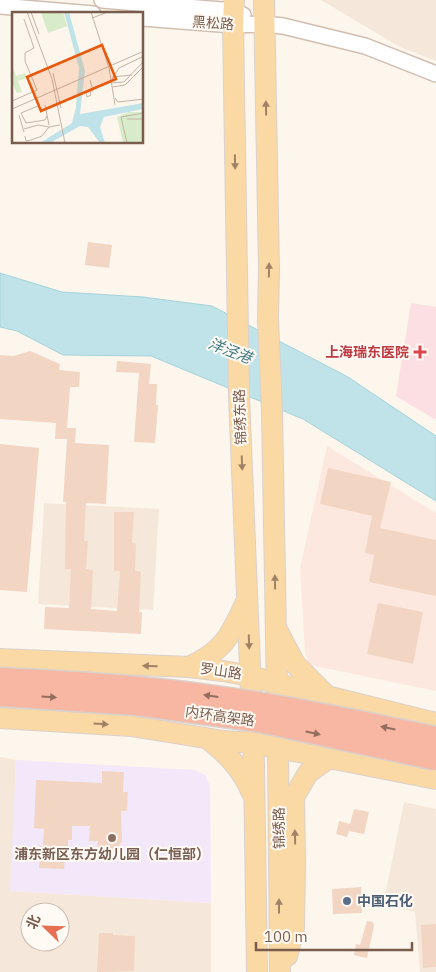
<svg xmlns="http://www.w3.org/2000/svg" width="436" height="972" font-family="'IBM Plex Sans','Noto Sans SC',sans-serif">
<style>
.residential{fill:#f5e8da;fill-rule:evenodd}
.commercial{fill:#fde8e0}
.education{fill:#f3e8fa}
.medical{fill:#fbdfe3}
.water{fill:#bfe3e8;stroke:#a5d3da}
.building{fill:#f3d5c3}
.lines{fill:none;stroke-linecap:round;stroke-linejoin:round}
.minor-casing{stroke:#d1beb0;stroke-width:18}
.major-casing{stroke:#dad1cd;stroke-width:22}
.minor{stroke:#fff;stroke-width:15}
.major{stroke:#fbd9a5;stroke-width:20}
.highway-bridge-casing{stroke:#dad1cd;stroke-width:25;stroke-linecap:butt}
.highway-bridge{stroke:#f7b7a3;stroke-width:22}
.oneway{fill:#a18267}
.oneway2{fill:#936e5e}
.health-dot{fill:#e0444e;stroke:#fffaf3;stroke-width:2}
.education-dot{fill:#8d6e63;stroke:#fffaf3;stroke-width:2}
.service-dot{fill:#5c6f8a;stroke:#fffaf3;stroke-width:2}
.labels{text-anchor:middle;stroke-width:4;stroke-linejoin:round;paint-order:stroke}
.street-label{font-size:14px;fill:#7a5c4d;stroke:#fffaf3}
.health-label{font-size:14px;font-weight:bold;fill:#be3a42;stroke:#fffaf3;text-anchor:end}
.education-label{font-size:14px;font-weight:bold;fill:#785e54;stroke:#fffaf3}
.service-label{font-size:14px;font-weight:bold;fill:#4e5e75;stroke:#fffaf3;text-anchor:start}
.water-label{font-size:15px;font-style:italic;fill:#437c86;stroke:#fffaf3}
.inset-road{fill:none;stroke:#c5b3a7;stroke-width:1}
.view{fill:#e8590c;fill-opacity:0.15;stroke:#e8590c;stroke-width:2.5}
.inset-edge{fill:none;stroke:#7a5c4d;stroke-width:2.5}
</style>
<rect width="100%" height="100%" fill="#fdf6ec"/>
<!-- residential -->
<g class="residential">
<path d="M321 0H436V61L400 47Z"/>
<path d="M44 503 159 509 153 610 38 604Z"/>
<path d="M0 757 16 760 11 891 211 903V972H0ZM30 912H60V942H30Z"/>
<path d="M404 802 436 809V972H420L415 912 383 905Z"/>
</g>
<!-- commercial -->
<path class="commercial" d="M327 446 436 513V691L310 665 305 653 300 568Z"/>
<!-- education -->
<path class="education" d="M16 760 195 770 205 775 210 786 211 903 10 891Z"/>
<!-- medical -->
<path class="medical" d="M411 303 436 307V420L396 396Z"/>
<!-- water -->
<path class="water" d="M0 273 62 292 143 297 212 306 348 377 436 436V501L303 419 151 356 63 355 17 331 0 327Z"/>
<!-- building -->
<g class="building">
<path d="M88 242 112 245 109 268 85 265Z"/>
<path d="M30 351 60 364 59 370 80 372 79 387H70L67 428H76L75 443 109 445 106 504 86 503 84 541H88L86 569 93 570 91 609 117 611 120 571H114V512H134L132 543 136 544 135 571 141 572 139 612H142L141 634 44 629 45 607 69 608 71 569H65L66 502H63L67 439H55L56 423 0 419V355L14 356Z"/>
<path d="M117 361 151 364 149 384H157L156 405H158L155 443 134 442 139 373 116 372Z"/>
<path d="M0 444 39 448 27 592 0 590Z"/>
<path d="M328 468 391 482 380 528 436 540V596L369 582 374 555 365 553 372 516 320 504Z"/>
<path d="M378 603 423 612 413 664 367 654Z"/>
<path d="M102 771 124 772 123 792H128L127 811H121L122 841 118 848 110 851 97 852 98 841H89L90 826H72V840H68V858H65L64 869 39 868 40 846H43L44 829 34 828 36 780 102 783Z"/>
<path d="M354 809 369 812 364 834 349 831 347 837 336 834 339 821 350 824Z"/>
<path d="M361 887 362 913 333 914 332 889Z"/>
<path d="M367 921 373 922 374 926 367 958 354 955 356 944 360 945Z"/>
<path d="M436 924V967L423 968 421 925Z"/>
<path d="M99 933H113V935L135 936 134 971 97 972Z"/>
</g>
<g class="lines">
<defs>
<g id="minor">
<path d="M102 0 234 11 243 15"/>
<path d="M0 6 93 14"/>
<path d="M142 18 233 25 265 24 283 26 365 46 436 74"/>
</g>
<g id="major">
<path d="M234 0 233 25 239 396 254 765 257 972"/>
<path d="M264 0 269 269 268 319 272 412 278 748 280 972"/>
<path d="M277 630 295 664 328 697"/>
<path d="M0 659 189 667 223 671 251 676 294 688 436 723"/>
<path d="M189 667C223 651 230 637 245 604"/>
<path d="M0 718 131 726 224 741 253 743 436 779"/>
<path d="M208 739C228 755 242 769 252 793"/>
<path d="M287 956 294 928 295 862 294 797 308 773 329 758"/>
</g>
</defs>
<!-- minor casing -->
<use href="#minor" class="minor-casing"/>
<!-- major casing -->
<use href="#major" class="major-casing"/>
<!-- minor -->
<use href="#minor" class="minor"/>
<!-- major -->
<use href="#major" class="major"/>
<defs>
<g id="highway-bridge">
<path d="M0 679C70 682 139 686 208 696 285 706 360 722 436 738"/>
<path d="M0 695 136 704 260 721 436 759"/>
</g>
</defs>
<!-- highway-bridge casing -->
<use href="#highway-bridge" class="highway-bridge-casing"/>
<!-- highway-bridge -->
<use href="#highway-bridge" class="highway-bridge"/>
</g>
<!-- one-way arrows -->
<defs><path id="oneway-solid" d="M-6-.8H1V-3.2L6.5 0L1 3.2V.8H-6Z" transform="scale(1.25)"/></defs>
<g class="oneway">
<use href="#oneway-solid" transform="translate(266 108) rotate(-91)"/>
<use href="#oneway-solid" transform="translate(235 162) rotate(89)"/>
<use href="#oneway-solid" transform="translate(269 270) rotate(-89)"/>
<use href="#oneway-solid" transform="translate(242 463) rotate(88)"/>
<use href="#oneway-solid" transform="translate(275 582) rotate(-91)"/>
<use href="#oneway-solid" transform="translate(249 642) rotate(88)"/>
<use href="#oneway-solid" transform="translate(150 666) rotate(-178)"/>
<use href="#oneway-solid" transform="translate(101 724) rotate(4)"/>
<use href="#oneway-solid" transform="translate(295 837) rotate(-91)"/>
<use href="#oneway-solid" transform="translate(279 906) rotate(-90)"/>
</g>
<g class="oneway2">
<use href="#oneway-solid" transform="translate(211 696) rotate(-172)"/>
<use href="#oneway-solid" transform="translate(49 697) rotate(3)"/>
<use href="#oneway-solid" transform="translate(388 728) rotate(-168)"/>
<use href="#oneway-solid" transform="translate(313 733) rotate(12)"/>
</g>
<!-- markers -->
<path class="health-dot" d="M417.5 344.5h5v5h5v5h-5v5h-5v-5h-5v-5h5z"/>
<circle class="education-dot" cx="112" cy="838" r="5"/>
<circle class="service-dot" cx="347" cy="901" r="5"/>
<g class="labels">
<!-- street labels -->
<g class="street-label">
<text transform="translate(213 23) rotate(4)" y="5">黑松路</text>
<text transform="translate(240 417) rotate(-92)" y="5">锦绣东路</text>
<text transform="translate(221 671) rotate(8)" y="5">罗山路</text>
<text transform="translate(220 716) rotate(8)" y="5">内环高架路</text>
<text transform="translate(279 828) rotate(-91)" y="5">锦绣路</text>
</g>
<!-- health labels -->
<g class="health-label">
<text x="409" y="357">上海瑞东医院</text>
</g>
<!-- education labels -->
<g class="education-label">
<text x="112" y="859">浦东新区东方幼儿园（仁恒部）</text>
</g>
<!-- service labels -->
<g class="service-label">
<text x="357" y="906">中国石化</text>
</g>
<!-- water labels -->
<g class="water-label">
<text transform="translate(230 351) rotate(21)" y="5">洋泾港</text>
</g>
</g>
<!-- overview -->
<g transform="translate(12 12)">
<rect width="131" height="131" fill="#fdf6ec"/>
<path d="M29 0H51L55 14 36 21ZM0 53 4 64 13 61 15 66 6 69 10 80 5 81 0 71ZM117 100H131V131H111L105 105Z" fill="#d8ecc9"/>
<path d="M52 0H57L73 59 68 102 131 91V97L92 105 88 115 93 131H88L76 115 68 114 38 131H28L60 111 64 95 67 56Z" fill="#bfe3e8"/>
<path class="inset-road" d="M15 0 40 67 53 131M19 0 27 22M79 0 97 56 103 93M80 6 96 0M41 61 49 96M100 65 120 63M100 67 107 56 132 44M78 68 81 79H78L76 80H74L75 85 79 83 78 79M100 71 112 70 132 49M100 75 113 73 132 54M103 86 106 90 132 87M0 89 25 78 13 49V41L22 36 12 7M33 93 37 113M26 94 9 101 14 111 33 108 35 104M0 97 132 39M7 103 12 120M115 107H132M12 117 26 113 37 115M13 124 14 129 19 128 30 124 37 115 48 113M115 131 109 105 132 101"/>
<path class="view" d="M90 33 104 67 29 99 15 65Z"/>
<rect width="131" height="131" class="inset-edge"/>
</g>
<!-- north arrow -->
<g transform="translate(45 927) rotate(293)"><circle r="24" fill="#fffaf3" stroke="#cabbb1"/>
<path d="M0-4L9 19L0 12L-9 19Z" fill="#e76f51"/>
<text y="-8" font-size="14" font-weight="bold" text-anchor="middle" fill="#7a5c4d">北</text>
</g>
<!-- scale -->
<path d="M256 942v8h156v-8" fill="none" stroke="#7a5c4d" stroke-width="2.5"/>
<text x="264" y="942" font-size="15" fill="#7a5c4d" stroke="#fffaf3" stroke-width="4" paint-order="stroke">100 m</text>
</svg>
